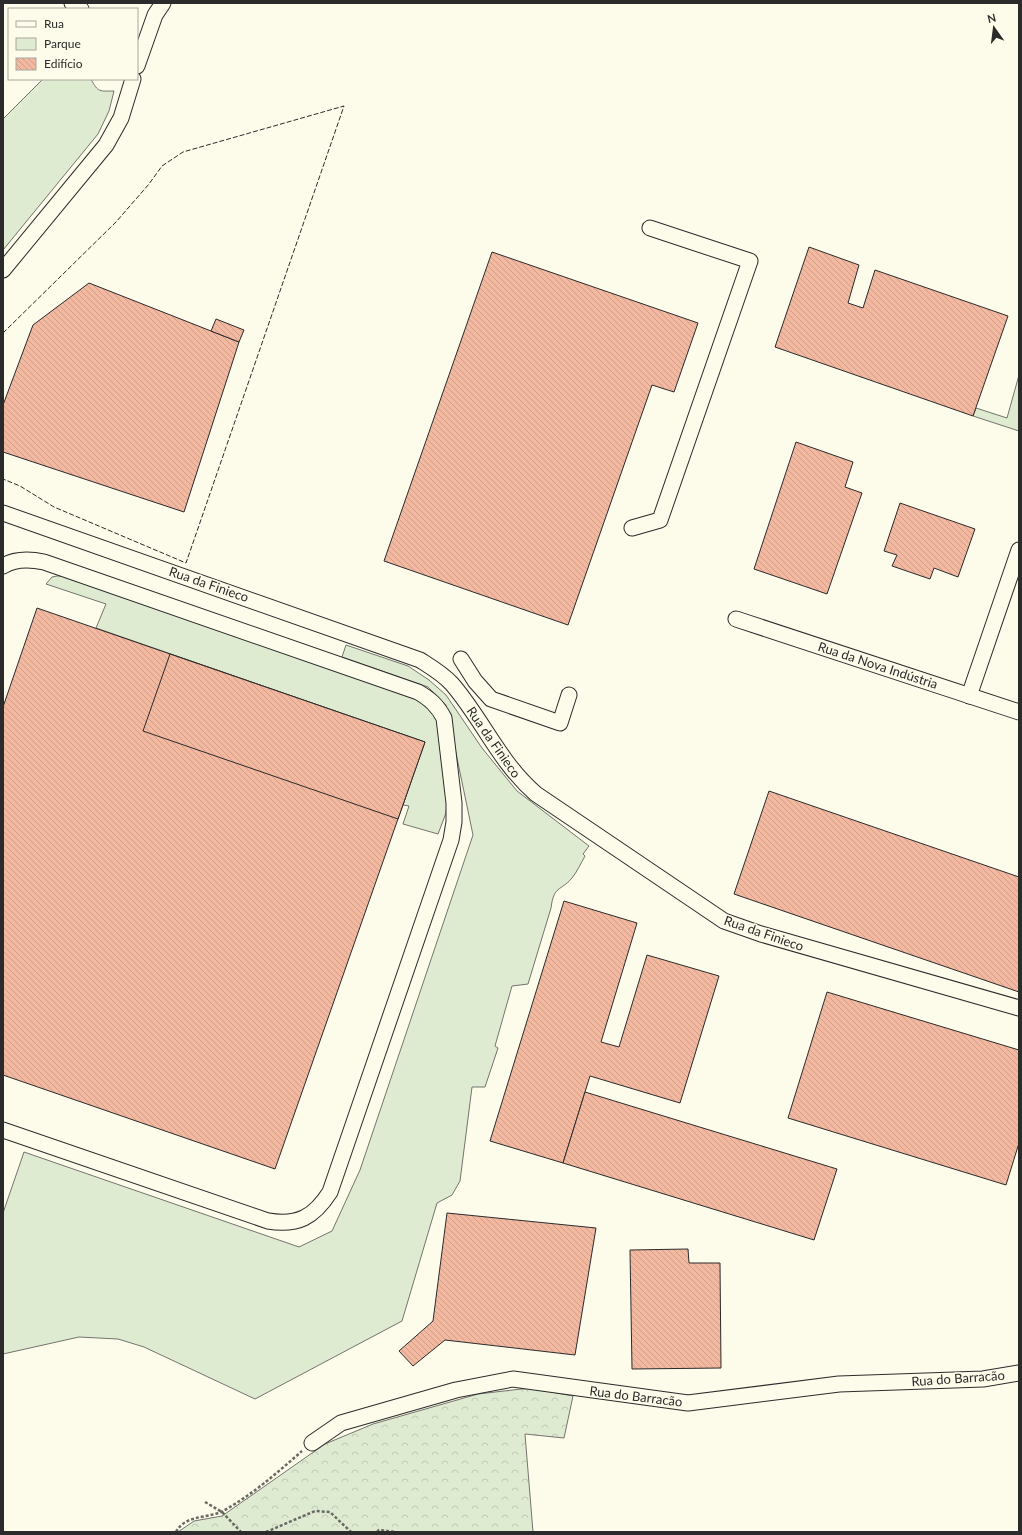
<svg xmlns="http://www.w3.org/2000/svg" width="1022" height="1535" font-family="Lato,sans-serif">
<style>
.green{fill:#deebd1;stroke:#74746e}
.forest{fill:url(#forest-crowns);stroke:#74746e}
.building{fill:url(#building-back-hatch);stroke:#2b2b2b}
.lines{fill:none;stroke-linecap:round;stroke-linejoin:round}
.minor-casing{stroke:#2b2b2b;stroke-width:17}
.path{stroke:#6a6964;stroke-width:2.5;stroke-dasharray:3 2;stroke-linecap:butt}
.minor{stroke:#fdfbea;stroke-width:15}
.fence{stroke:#2b2b2b;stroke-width:1;stroke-dasharray:5 2;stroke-linecap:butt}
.labels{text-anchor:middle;stroke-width:3;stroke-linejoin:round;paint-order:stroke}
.street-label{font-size:13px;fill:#2b2b2b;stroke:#fdfbea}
</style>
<defs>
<pattern id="forest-crowns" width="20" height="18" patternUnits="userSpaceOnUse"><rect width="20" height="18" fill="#deebd1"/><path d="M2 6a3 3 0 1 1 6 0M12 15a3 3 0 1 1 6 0" fill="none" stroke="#bfcab4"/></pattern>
<pattern id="building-back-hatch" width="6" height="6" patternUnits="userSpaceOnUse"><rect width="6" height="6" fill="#f2b8a0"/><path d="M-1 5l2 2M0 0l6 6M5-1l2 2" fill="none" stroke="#d09e8a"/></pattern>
</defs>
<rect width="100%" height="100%" fill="#fdfbea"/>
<!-- green -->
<g class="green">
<path d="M43 79H91C98 93 100 91 114 91L109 111 98 134 3 250V119Z"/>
<path d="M1019 375V431L973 416 976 408 1007 418Z"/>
<path d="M57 576H66L426 702 438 718 447 805 446 813 438 834 403 824 409 806 403 805 424 742 96 628 106 604 46 584 52 577Z"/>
<path d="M346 645 408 666 429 680 446 695 482 748 517 791 589 846 583 854 585 856C581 863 577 872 572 878 560 892 554 885 551 908L528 984 512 986 495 1046 498 1048 485 1087H472L460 1181 452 1195 437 1203 402 1321 255 1399 144 1347 118 1339 79 1337 3 1354V1213L24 1152 299 1247 332 1231 360 1170 473 835 446 705 428 687 342 657Z"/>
</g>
<!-- forest -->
<path class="forest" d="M530 1388 573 1396 564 1438 525 1434 533 1532H178L194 1521 222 1516 325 1444 373 1424 478 1394Z"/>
<!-- building -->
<g class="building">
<path d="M809 247 859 265 848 303 863 308 875 270 1008 316 973 416 775 347Z"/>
<path d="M492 252 698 323 674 392 652 385 568 625 384 561Z"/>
<path d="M89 283 239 342 184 512 3 452V405L33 325Z"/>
<path d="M216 319 244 330 239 342 211 331Z"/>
<path d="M796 442 853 462 845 487 862 493 827 594 754 569Z"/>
<path d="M900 503 975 529 958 577 934 568 930 579 892 566 897 555 884 551Z"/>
<path d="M37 608 425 742 275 1169 3 1075V707Z"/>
<path d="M170 654 425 742 398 819 143 731Z"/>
<path d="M769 791 1019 877V992L734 894Z"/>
<path d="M564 901 637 923 601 1042 619 1047 647 955 719 976 680 1103 590 1076 563 1163 490 1141Z"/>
<path d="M827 992 1019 1050V1143L1006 1185 788 1118Z"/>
<path d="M585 1092 837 1169 814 1240 563 1163Z"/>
<path d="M447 1213 596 1228 575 1355 445 1340 413 1366 399 1351 433 1321Z"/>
<path d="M688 1249 689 1263H720L721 1368 632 1369 630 1250Z"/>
</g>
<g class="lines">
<defs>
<g id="minor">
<path d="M72 3 81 9"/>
<path d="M137 66 155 15 163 3"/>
<path d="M3 270 106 145 121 118 133 79"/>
<path d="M3 513 420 660C431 667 443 674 452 684 483 720 499 762 536 794L724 921 761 934 1019 1008"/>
<path d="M632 528 660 520 750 261 650 228"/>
<path d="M3 566C16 558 30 559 44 562L418 692C430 699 437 705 444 718L454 803V822L451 840 330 1192C314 1217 298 1226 268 1221L3 1130"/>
<path d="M736 619 1019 712"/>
<path d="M461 659 475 681 491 699 560 723 569 695"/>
<path d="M969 696 1019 550"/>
<path d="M312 1443 341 1423 456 1390 513 1379 688 1403 839 1384 983 1379 1019 1373"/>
</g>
</defs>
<!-- minor casing -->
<use href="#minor" class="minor-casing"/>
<!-- path -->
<g class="path">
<path d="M205 1502 222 1512 241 1532"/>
<path d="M176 1532C186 1514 207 1519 223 1511 252 1495 277 1473 302 1451"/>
<path d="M266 1532 315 1511 330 1512 351 1532"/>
<path d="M377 1532 379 1530 396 1532"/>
</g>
<!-- minor -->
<use href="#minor" class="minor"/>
<!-- fence -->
<path class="fence" d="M3 333 116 222 149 184 162 166 183 152 344 106 186 563 54 507 20 486 3 479"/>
</g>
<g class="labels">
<!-- street labels -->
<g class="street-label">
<text transform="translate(209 584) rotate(19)" y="5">Rua da Finieco</text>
<text transform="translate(878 665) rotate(18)" y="5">Rua da Nova Indústria</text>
<text transform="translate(494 742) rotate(55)" y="5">Rua da Finieco</text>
<text transform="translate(764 933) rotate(19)" y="5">Rua da Finieco</text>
<text transform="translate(958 1378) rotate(-4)" y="5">Rua do Barracão</text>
<text transform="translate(636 1396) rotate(7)" y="5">Rua do Barracão</text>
</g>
</g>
<!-- border -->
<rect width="1022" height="1535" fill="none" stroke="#2b2b2b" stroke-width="8"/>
<!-- legend -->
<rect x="8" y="8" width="130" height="72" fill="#fdfbea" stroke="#a9a89e"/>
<rect x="16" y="21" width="20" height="6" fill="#fdfbea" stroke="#a9a89e"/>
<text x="44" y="28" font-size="12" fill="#2b2b2b">Rua</text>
<rect x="16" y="38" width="20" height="12" fill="#deebd1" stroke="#a9a89e"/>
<text x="44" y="48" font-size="12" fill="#2b2b2b">Parque</text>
<rect x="16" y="58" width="20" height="12" fill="url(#building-back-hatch)" stroke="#a9a89e"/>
<text x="44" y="68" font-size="12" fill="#2b2b2b">Edifício</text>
<!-- north arrow -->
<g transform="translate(994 28) rotate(346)" stroke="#fdfbea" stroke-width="3" paint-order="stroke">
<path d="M0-3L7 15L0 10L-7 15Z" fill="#2b2b2b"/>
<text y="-6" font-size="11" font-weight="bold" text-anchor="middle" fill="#2b2b2b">N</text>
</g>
</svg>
